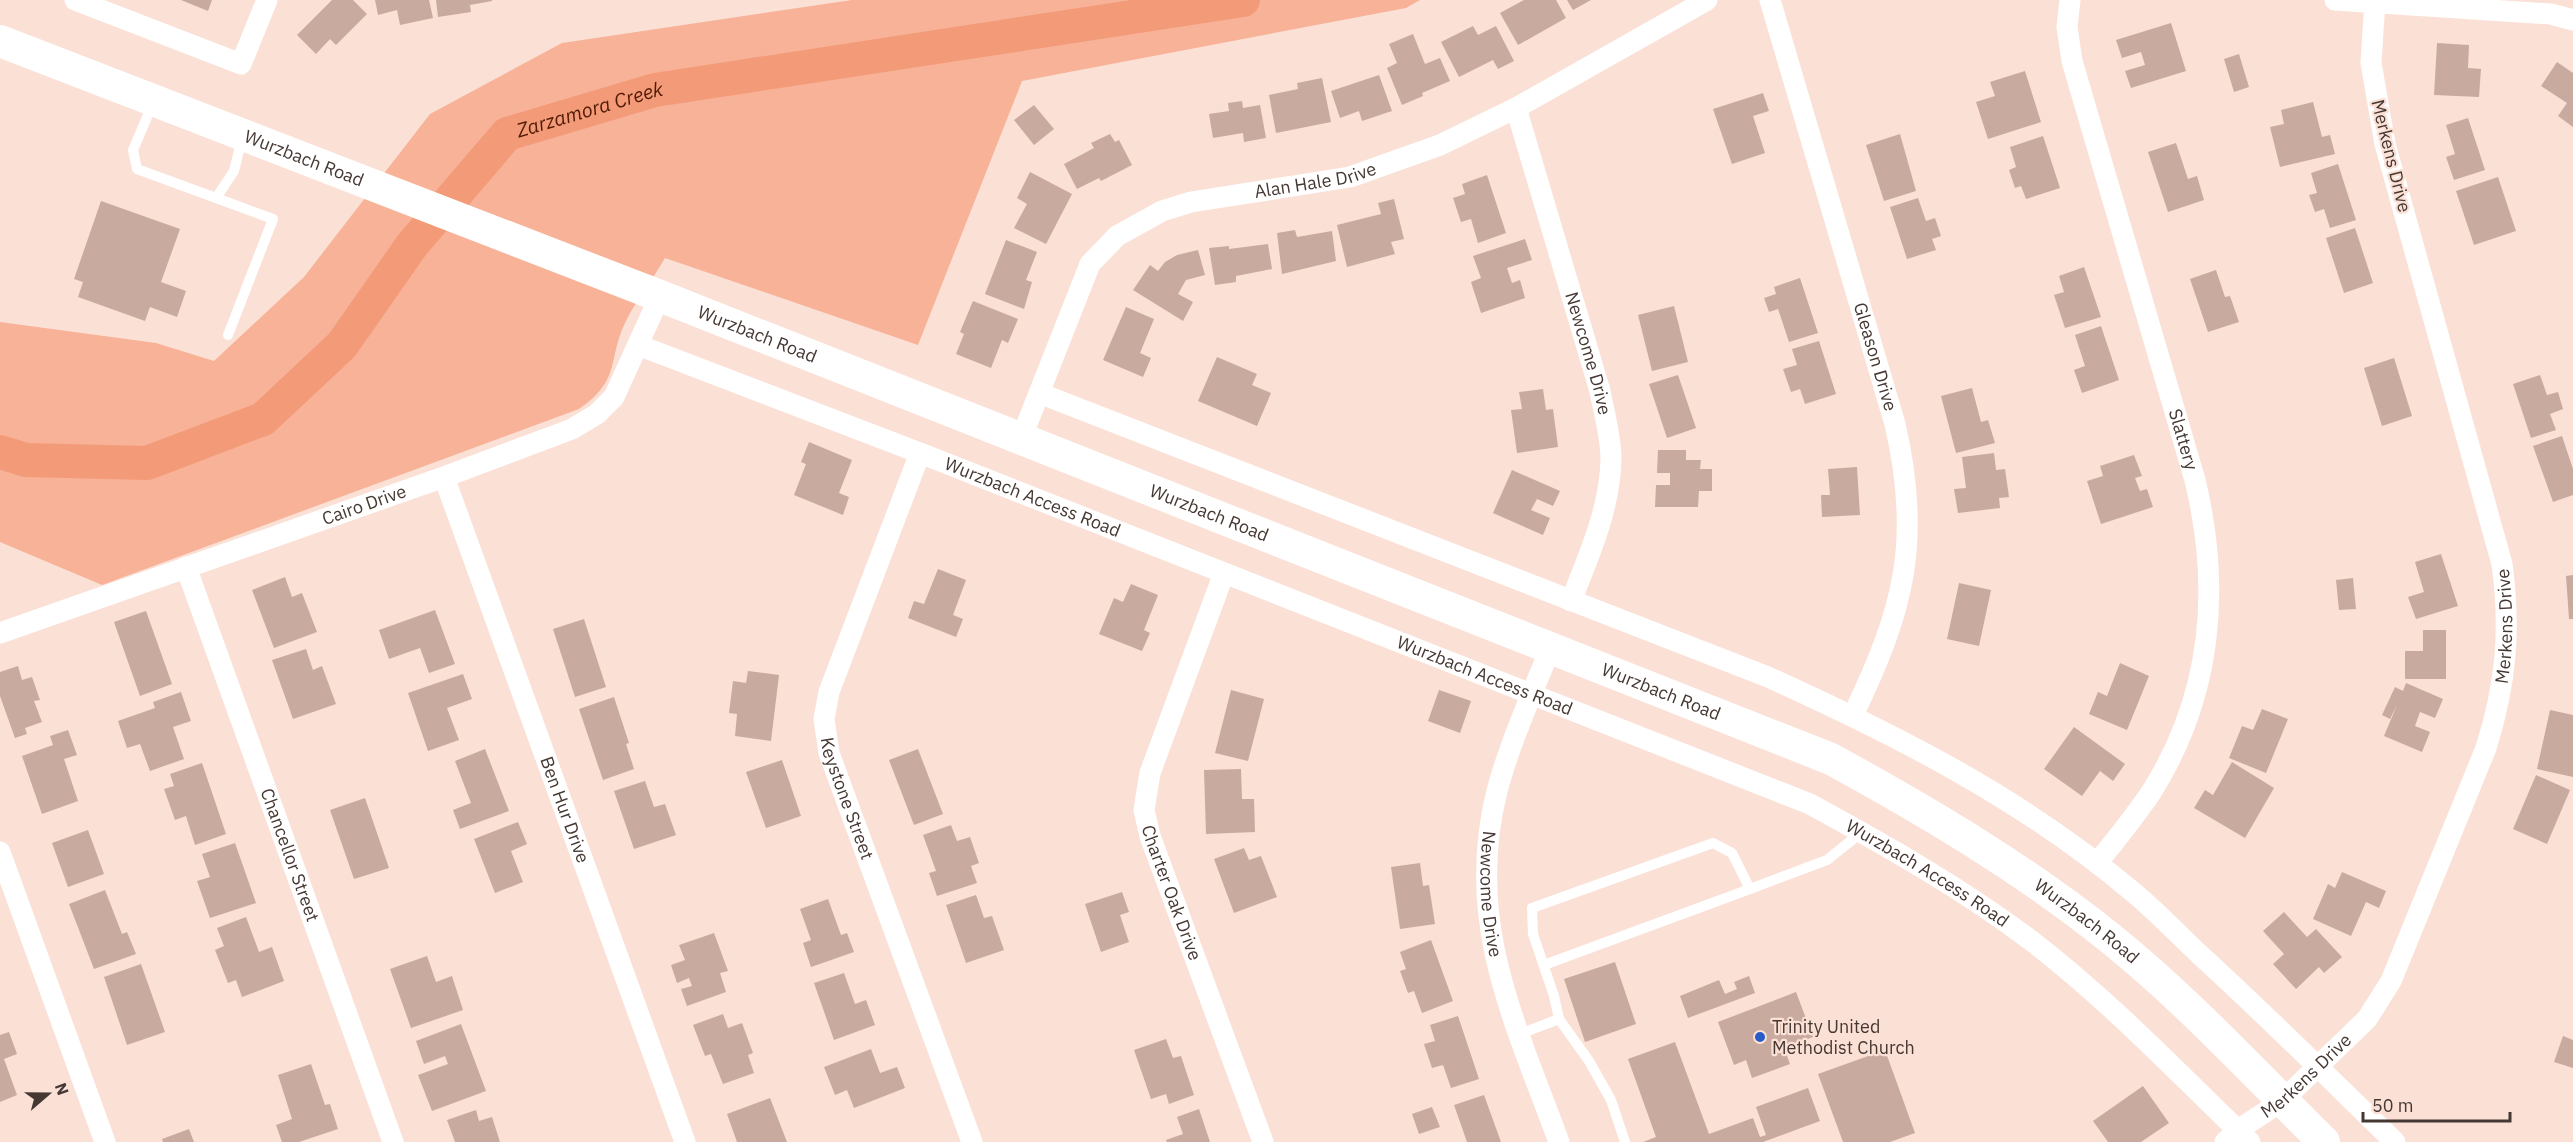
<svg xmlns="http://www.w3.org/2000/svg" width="2573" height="1142" font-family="'IBM Plex Sans',sans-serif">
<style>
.green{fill:#f7b298}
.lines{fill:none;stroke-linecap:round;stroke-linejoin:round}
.river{stroke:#f39b79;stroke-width:34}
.building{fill:#c9aa9e}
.service{stroke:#fff;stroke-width:10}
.minor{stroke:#fff;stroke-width:21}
.primary{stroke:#fff;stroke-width:32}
.poi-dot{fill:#295bc9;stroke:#fbe0d6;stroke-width:2}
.labels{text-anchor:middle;stroke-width:4.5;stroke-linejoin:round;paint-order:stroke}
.street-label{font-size:18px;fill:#453833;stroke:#fbe0d6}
.poi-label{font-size:18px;fill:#453833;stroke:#fbe0d6;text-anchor:start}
.water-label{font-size:20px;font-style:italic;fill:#511b03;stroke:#fbe0d6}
</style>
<rect width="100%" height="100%" fill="#fbe0d6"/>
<!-- green -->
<path class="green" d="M852 0H1420L1406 8 1022 81 918 345 665 258C653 279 637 299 626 321 607 359 622 380 579 409L102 585 0 542V322L156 343 214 361 304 277 430 114 562 43Z"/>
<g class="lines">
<!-- river -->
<path class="river" id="s1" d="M0 452 26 460 147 463 263 419 342 345 412 245 507 134 655 90 1243 0"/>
</g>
<!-- building -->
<g class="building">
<path d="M181 0H212L208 11Z"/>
<path d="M332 0H353L367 14 336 45 330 39 316 54 297 35Z"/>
<path d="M375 0H429L433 18 400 25 397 10 378 15Z"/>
<path d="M436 0H492V1L470 5 471 12 438 17Z"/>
<path d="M1524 0H1556L1566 18 1518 45 1500 13Z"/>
<path d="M1567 0H1591L1573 10Z"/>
<path d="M2171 23 2186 71 2131 88 2125 71 2145 65 2141 52 2122 58 2116 40Z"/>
<path d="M1473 26 1478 35 1496 26 1514 61 1498 69 1493 60 1459 77 1441 42Z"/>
<path d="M1413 34 1425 64 1440 58 1450 81 1422 93 1423 96 1402 105 1387 68 1397 63 1389 44Z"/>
<path d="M2437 43 2469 45 2468 68 2481 69 2479 97 2434 95Z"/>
<path d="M2239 54 2249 87 2234 92 2224 59Z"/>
<path d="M2557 62 2573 73V127L2558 116 2567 103 2541 86Z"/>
<path d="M2025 71 2041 122 1988 139 1976 102 1995 96 1990 82Z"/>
<path d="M1379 75 1392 111 1362 121 1359 111 1340 118 1331 91Z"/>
<path d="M1322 78 1331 122 1276 133 1269 95 1298 89 1297 83Z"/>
<path d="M1763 93 1769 111 1753 116 1765 153 1732 164 1713 109Z"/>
<path d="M1242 101 1243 108 1260 105 1266 138 1244 142 1243 133 1213 138 1209 114 1229 111 1228 103Z"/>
<path d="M2313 102 2322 137 2330 135 2335 154 2280 167 2270 127 2284 124 2281 110Z"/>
<path d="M1034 105 1054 129 1034 145 1014 120Z"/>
<path d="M2468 118 2485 170 2454 180 2446 157 2455 154 2446 125Z"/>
<path d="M1110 134 1115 142 1119 140 1132 165 1101 181 1099 178 1077 189 1064 164 1094 148 1091 143Z"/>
<path d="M1900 134 1916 191 1884 201 1866 145Z"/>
<path d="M2043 136 2060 188 2026 199 2021 186 2015 188 2009 170 2016 167 2010 147Z"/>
<path d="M2176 143 2188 179 2197 176 2204 200 2168 212 2148 152Z"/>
<path d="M2338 164 2356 220 2330 228 2324 209 2315 212 2309 195 2317 193 2311 173Z"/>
<path d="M1030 172 1072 194 1046 244 1014 228 1027 204 1017 198Z"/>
<path d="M1487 175 1506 233 1478 243 1471 219 1461 222 1453 198 1465 194 1462 184Z"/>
<path d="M2498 177 2516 231 2474 245 2456 191Z"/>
<path d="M1918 198 1926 221 1935 218 1941 236 1932 239 1936 250 1907 259 1890 207Z"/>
<path d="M1394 199 1404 239 1391 242 1395 254 1347 267 1337 225 1381 214 1378 203Z"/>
<path d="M101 201 180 229 161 282 186 291 177 317 150 307 145 321 78 297 83 282 74 279Z"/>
<path d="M2355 228 2373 283 2344 293 2326 238Z"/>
<path d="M1295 230 1297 237 1332 231 1336 261 1282 274 1277 233Z"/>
<path d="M1525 239 1532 260 1507 268 1512 283 1520 280 1525 298 1481 313 1471 282 1481 278 1473 256Z"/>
<path d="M1006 240 1037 252 1026 280 1032 282 1024 309 985 294Z"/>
<path d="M1268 244 1272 269 1236 276V282L1215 285 1209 248 1229 246V249Z"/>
<path d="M1198 250 1205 275 1186 280 1178 294 1193 302 1183 321 1133 290 1150 265 1158 271 1165 262 1177 255Z"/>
<path d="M2084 267 2101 317 2065 328 2054 295 2064 292 2059 276Z"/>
<path d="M2216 270 2225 297 2230 296 2239 322 2208 332 2190 279Z"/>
<path d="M1800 278 1818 333 1789 342 1778 309 1769 312 1764 298 1776 294 1774 287Z"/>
<path d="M973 301 1018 319 1008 343 1002 340 991 368 956 354 964 334 960 332Z"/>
<path d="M1674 306 1688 362 1652 371 1638 315Z"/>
<path d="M1126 307 1154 319 1140 353 1151 358 1143 377 1103 360Z"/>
<path d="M2101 326 2119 380 2082 393 2074 370 2085 366 2075 335Z"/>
<path d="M1819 341 1836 394 1805 404 1800 389 1791 392 1783 369 1797 365 1792 349Z"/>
<path d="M1217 357 1257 374 1252 385 1271 393 1257 426 1198 401Z"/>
<path d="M2394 358 2412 416 2382 426 2364 368Z"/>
<path d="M1678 375 1696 428 1667 438 1649 384Z"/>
<path d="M2540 375 2547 395 2558 392 2563 409 2550 414 2556 430 2531 438 2513 384Z"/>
<path d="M1972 388 1981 422 1988 420 1995 443 1956 453 1941 396Z"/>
<path d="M1543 389 1546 410 1553 409 1558 447 1517 453 1511 410 1522 409 1519 392Z"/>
<path d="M2562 436 2573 469V495L2553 502 2533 446Z"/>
<path d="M809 442 852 460 839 493 849 497 843 515 794 495 806 464 801 462Z"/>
<path d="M1658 450H1686V460H1701L1700 469H1712V491H1699L1698 507H1655L1656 485H1670V473H1657Z"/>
<path d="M1994 453 1996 470 2005 469 2009 497 1999 498 2000 508 1958 513 1954 489 1966 488 1962 457Z"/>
<path d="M2134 455 2142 476 2135 478 2140 491 2147 489 2153 507 2101 524 2087 481 2103 476 2100 466Z"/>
<path d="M1857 467 1860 515 1822 517 1821 495H1830L1828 469Z"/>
<path d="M1512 470 1560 491 1553 506 1537 499 1531 510 1550 518 1543 535 1493 513Z"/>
<path d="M2441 554 2458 606 2416 619 2408 597 2424 592 2415 562Z"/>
<path d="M938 569 966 580 953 615 963 619 956 637 908 618 914 601 924 604Z"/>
<path d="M2573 575V619H2569L2566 576Z"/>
<path d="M285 577 292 597 302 593 317 632 274 648 252 590Z"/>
<path d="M2353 578 2356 609 2339 610 2336 580Z"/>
<path d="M1959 583 1991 590 1979 646 1947 639Z"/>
<path d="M1131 584 1158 595 1144 630 1150 633 1142 651 1099 634 1114 598 1123 602Z"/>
<path d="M435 610 455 664 429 673 420 648 389 659 379 630Z"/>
<path d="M146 611 172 684 140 696 114 622Z"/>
<path d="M584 619 606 687 575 697 553 629Z"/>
<path d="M2423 630H2446V679H2405V651H2423Z"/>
<path d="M306 649 313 670 322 666 336 704 293 719 272 660Z"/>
<path d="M2120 663 2149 676 2127 730 2089 714 2098 692 2107 696Z"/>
<path d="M18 666 22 680 32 677 40 700 34 701 42 722 25 728 27 734 15 738 0 696V672Z"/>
<path d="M748 671 779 675 771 741 735 736 737 714 729 713 733 681 746 683Z"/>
<path d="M463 674 472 699 447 708 459 740 428 751 408 693Z"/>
<path d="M2406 683 2443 699 2435 718 2420 712 2415 726 2430 732 2422 752 2384 736 2397 705 2390 719 2382 715 2395 687 2403 691Z"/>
<path d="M1231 690 1264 699 1248 761 1215 753Z"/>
<path d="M1439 690 1471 701 1460 733 1428 721Z"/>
<path d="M181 692 191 721 173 727 184 759 150 771 140 744 127 748 118 721 155 708 153 702Z"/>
<path d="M614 697 629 743 626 744 634 769 603 780 579 709Z"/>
<path d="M2262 709 2288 719 2266 773 2229 758 2242 726 2253 730Z"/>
<path d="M2550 710 2573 715V777L2537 769Z"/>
<path d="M2074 727 2125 764 2113 781 2100 771 2082 796 2044 769Z"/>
<path d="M68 730 77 755 64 759 78 801 42 814 22 756 53 745 50 736Z"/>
<path d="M485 749 509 811 460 829 453 810 471 803 455 761Z"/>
<path d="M918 749 943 814 914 825 889 760Z"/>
<path d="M782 760 801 816 766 828 746 772Z"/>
<path d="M2232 762 2274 788 2245 838 2194 808 2205 790 2213 795Z"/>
<path d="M202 763 226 834 195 845 186 816 175 820 164 789 174 786 170 774Z"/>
<path d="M1241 769 1242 799H1254L1255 832 1206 834 1204 770Z"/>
<path d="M2536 775 2570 790 2547 844 2513 829Z"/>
<path d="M645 781 654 807 665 804 676 835 634 849 614 791Z"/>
<path d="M365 798 389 868 354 879 330 810Z"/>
<path d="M518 822 527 844 511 851 523 882 495 893 474 839Z"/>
<path d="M951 825 957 841 970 837 979 863 971 866 977 883 937 896 929 873 936 871 923 835Z"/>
<path d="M88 830 104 874 68 887 52 843Z"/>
<path d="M235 843 256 903 210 918 197 881 210 877 202 854Z"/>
<path d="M1244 848 1249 860 1261 856 1277 897 1234 913 1214 859Z"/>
<path d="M1420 863 1423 886 1429 885 1435 924 1400 929 1391 867Z"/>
<path d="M2342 872 2386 891 2379 908 2366 902 2351 936 2313 919 2328 884 2335 888Z"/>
<path d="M105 890 122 934 127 932 136 954 94 969 69 904Z"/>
<path d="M1122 892 1129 912 1120 915 1129 942 1101 952 1085 904Z"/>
<path d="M976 895 984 918 992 916 1004 950 966 963 946 905Z"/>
<path d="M828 899 841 935 847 933 854 952 811 967 803 943 811 940 800 909Z"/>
<path d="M2284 912 2307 937 2316 929 2342 957 2324 973 2319 967 2296 989 2273 964 2284 954 2263 931Z"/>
<path d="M246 917 259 952 272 947 284 981 242 997 236 980 228 983 215 950 224 946 217 928Z"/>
<path d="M714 933 728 971 720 973 726 992 687 1006 681 989 692 986 689 978 677 983 671 965 685 960 679 945Z"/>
<path d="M1431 940 1453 1001 1422 1013 1414 991 1408 993 1400 971 1406 969 1400 952Z"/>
<path d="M427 956 436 982 452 976 463 1010 411 1028 390 969Z"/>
<path d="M1615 962 1636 1024 1585 1042 1564 979Z"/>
<path d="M141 964 165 1032 127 1045 104 977Z"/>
<path d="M844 973 855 1004 866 1000 875 1025 834 1040 814 983Z"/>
<path d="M1749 976 1755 993 1688 1018 1680 996 1719 980 1725 994 1737 989 1734 982Z"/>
<path d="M1796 992 1813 1037 1784 1048 1790 1064 1752 1078 1746 1060 1734 1065 1718 1022Z"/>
<path d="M723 1014 728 1028 742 1023 753 1053 748 1055 754 1073 723 1084 711 1054 705 1056 693 1025Z"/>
<path d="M1458 1016 1479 1079 1451 1088 1443 1065 1432 1068 1424 1044 1435 1041 1430 1025Z"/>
<path d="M461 1024 486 1091 432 1111 418 1075 448 1064 445 1056 424 1064 416 1041Z"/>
<path d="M9 1032 17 1054 4 1059 17 1095 0 1102V1035Z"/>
<path d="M2563 1036 2573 1040V1068L2554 1062Z"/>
<path d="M1166 1039 1173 1058 1181 1056 1194 1095 1169 1104 1166 1094 1151 1099 1134 1050Z"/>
<path d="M1675 1042 1709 1134 1753 1118 1760 1137 1766 1135 1756 1107 1808 1088 1820 1121 1763 1142H1643L1656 1137 1628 1059Z"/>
<path d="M871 1049 880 1073 897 1067 905 1088 854 1108 847 1090 835 1095 824 1067Z"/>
<path d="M1885 1050 1915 1133 1890 1142H1843L1818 1074Z"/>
<path d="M311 1064 325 1105 330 1104 338 1129 299 1142H282L276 1125 292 1119 278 1075Z"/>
<path d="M2143 1086 2169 1123 2141 1142H2108L2093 1121Z"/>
<path d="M1484 1095 1501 1142H1467L1454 1105Z"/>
<path d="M770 1098 787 1142H737L727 1114Z"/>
<path d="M1432 1107 1440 1127 1419 1134 1412 1114Z"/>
<path d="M1199 1109 1210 1142H1167L1166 1140 1183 1134 1177 1117Z"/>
<path d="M476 1110 479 1121 492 1117 500 1142H455L447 1120Z"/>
<path d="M189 1129 194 1142H163L162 1139Z"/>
</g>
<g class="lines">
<!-- service -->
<g class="service">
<path d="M153 103 133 150 137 169 216 198 234 171 242 138"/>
<path d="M216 198 273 219 228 335"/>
<path d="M1544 965 1750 889"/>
<path d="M1559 1019 1589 1061 1611 1100 1625 1142"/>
<path d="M1520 1034 1559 1019 1554 996 1533 934 1532 908 1713 843 1732 853 1750 889 1827 860 1862 832"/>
</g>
<!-- minor -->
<g class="minor">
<path d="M75 0 241 64 267 0"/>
<path id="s2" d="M1770 0 1895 424C1922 541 1904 610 1853 715"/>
<path id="s3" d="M2070 0 2067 27 2072 61 2195 480C2221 588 2212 695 2152 791 2135 816 2116 840 2097 863"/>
<path d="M2335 0 2551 14 2573 20"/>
<path id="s4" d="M1516 108 1600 391C1604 413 1611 436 1611 459 1610 509 1589 555 1571 601"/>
<path id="s5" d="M638 345 920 453 1810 804C1887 846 1963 889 2033 942 2111 1002 2180 1075 2250 1142"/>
<path d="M1039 393 1768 677C1898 736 2023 799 2133 892 2156 911 2177 933 2199 954 2266 1015 2330 1079 2395 1142"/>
<path id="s6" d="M1021 439 1090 264 1117 236 1162 211 1191 202 1350 177 1440 145 1516 108 1707 0"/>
<path id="s7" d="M920 453 829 692 824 719 829 753 972 1142"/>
<path id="s8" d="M444 477 685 1142"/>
<path id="s9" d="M186 567 393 1142"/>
<path id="s10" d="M1224 573 1150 773 1144 810 1150 836 1263 1142"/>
<path id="s11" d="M0 633 444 477 572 429 597 414 614 397 660 296"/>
<path id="s12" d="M1551 647C1533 691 1509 745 1497 791 1464 922 1515 1022 1559 1142"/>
<path d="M0 852 105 1142"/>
<path id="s13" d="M2225 1142 2238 1130 2282 1101 2367 1019 2391 981 2486 748C2506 684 2511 631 2502 564L2385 144 2371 63 2375 0"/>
</g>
<!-- primary -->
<path class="primary" id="s14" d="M0 41 660 296 1831 759C1928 812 2024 869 2110 938 2187 1000 2254 1073 2324 1142"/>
</g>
<!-- markers -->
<circle class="poi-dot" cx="1760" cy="1037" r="6"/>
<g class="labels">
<!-- street labels -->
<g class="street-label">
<text transform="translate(2391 156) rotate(76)" y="6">Merkens Drive</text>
<text dy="6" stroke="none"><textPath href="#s14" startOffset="326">Wurzbach Road</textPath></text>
<text dy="6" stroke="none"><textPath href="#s6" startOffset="435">Alan Hale Drive</textPath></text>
<text dy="6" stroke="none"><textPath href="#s14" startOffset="812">Wurzbach Road</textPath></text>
<text dy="6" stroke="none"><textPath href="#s4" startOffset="256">Newcome Drive</textPath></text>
<text dy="6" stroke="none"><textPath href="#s2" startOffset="372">Gleason Drive</textPath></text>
<text dy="6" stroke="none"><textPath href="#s3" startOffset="456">Slattery</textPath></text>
<text dy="6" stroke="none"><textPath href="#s5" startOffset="423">Wurzbach Access Road</textPath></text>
<text dy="6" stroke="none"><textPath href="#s11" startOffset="386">Cairo Drive</textPath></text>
<text dy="6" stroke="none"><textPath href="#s14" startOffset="1298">Wurzbach Road</textPath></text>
<text dy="6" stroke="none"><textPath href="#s13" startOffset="609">Merkens Drive</textPath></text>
<text dy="6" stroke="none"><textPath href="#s5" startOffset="909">Wurzbach Access Road</textPath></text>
<text dy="6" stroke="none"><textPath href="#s14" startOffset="1784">Wurzbach Road</textPath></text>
<text dy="6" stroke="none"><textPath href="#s7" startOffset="366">Keystone Street</textPath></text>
<text dy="6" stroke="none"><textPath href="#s8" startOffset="354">Ben Hur Drive</textPath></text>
<text dy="6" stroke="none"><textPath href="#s9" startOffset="306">Chancellor Street</textPath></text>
<text dy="6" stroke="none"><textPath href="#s5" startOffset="1395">Wurzbach Access Road</textPath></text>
<text dy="6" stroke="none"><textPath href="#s10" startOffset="338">Charter Oak Drive</textPath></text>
<text dy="6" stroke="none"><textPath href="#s12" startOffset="258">Newcome Drive</textPath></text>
<text dy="6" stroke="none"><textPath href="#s14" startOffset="2270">Wurzbach Road</textPath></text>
<text dy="6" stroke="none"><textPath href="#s13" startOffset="105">Merkens Drive</textPath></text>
</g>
<!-- poi labels -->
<g class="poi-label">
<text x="1772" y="1033">Trinity United<tspan x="1772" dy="21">Methodist Church</tspan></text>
</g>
<!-- water labels -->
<g class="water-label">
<text dy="7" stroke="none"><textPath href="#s1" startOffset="735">Zarzamora Creek</textPath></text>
</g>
</g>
<!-- north arrow -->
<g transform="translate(48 1094) rotate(70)" stroke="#fbe0d6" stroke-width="4.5" paint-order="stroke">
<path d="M0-4.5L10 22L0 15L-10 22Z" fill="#453833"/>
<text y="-9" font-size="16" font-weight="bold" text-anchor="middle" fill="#453833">N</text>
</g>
<!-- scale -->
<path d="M2363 1112v9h147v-9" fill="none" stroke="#453833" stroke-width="3"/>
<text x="2372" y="1112" font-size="18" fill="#453833" stroke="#fbe0d6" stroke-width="4.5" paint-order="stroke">50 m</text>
</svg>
